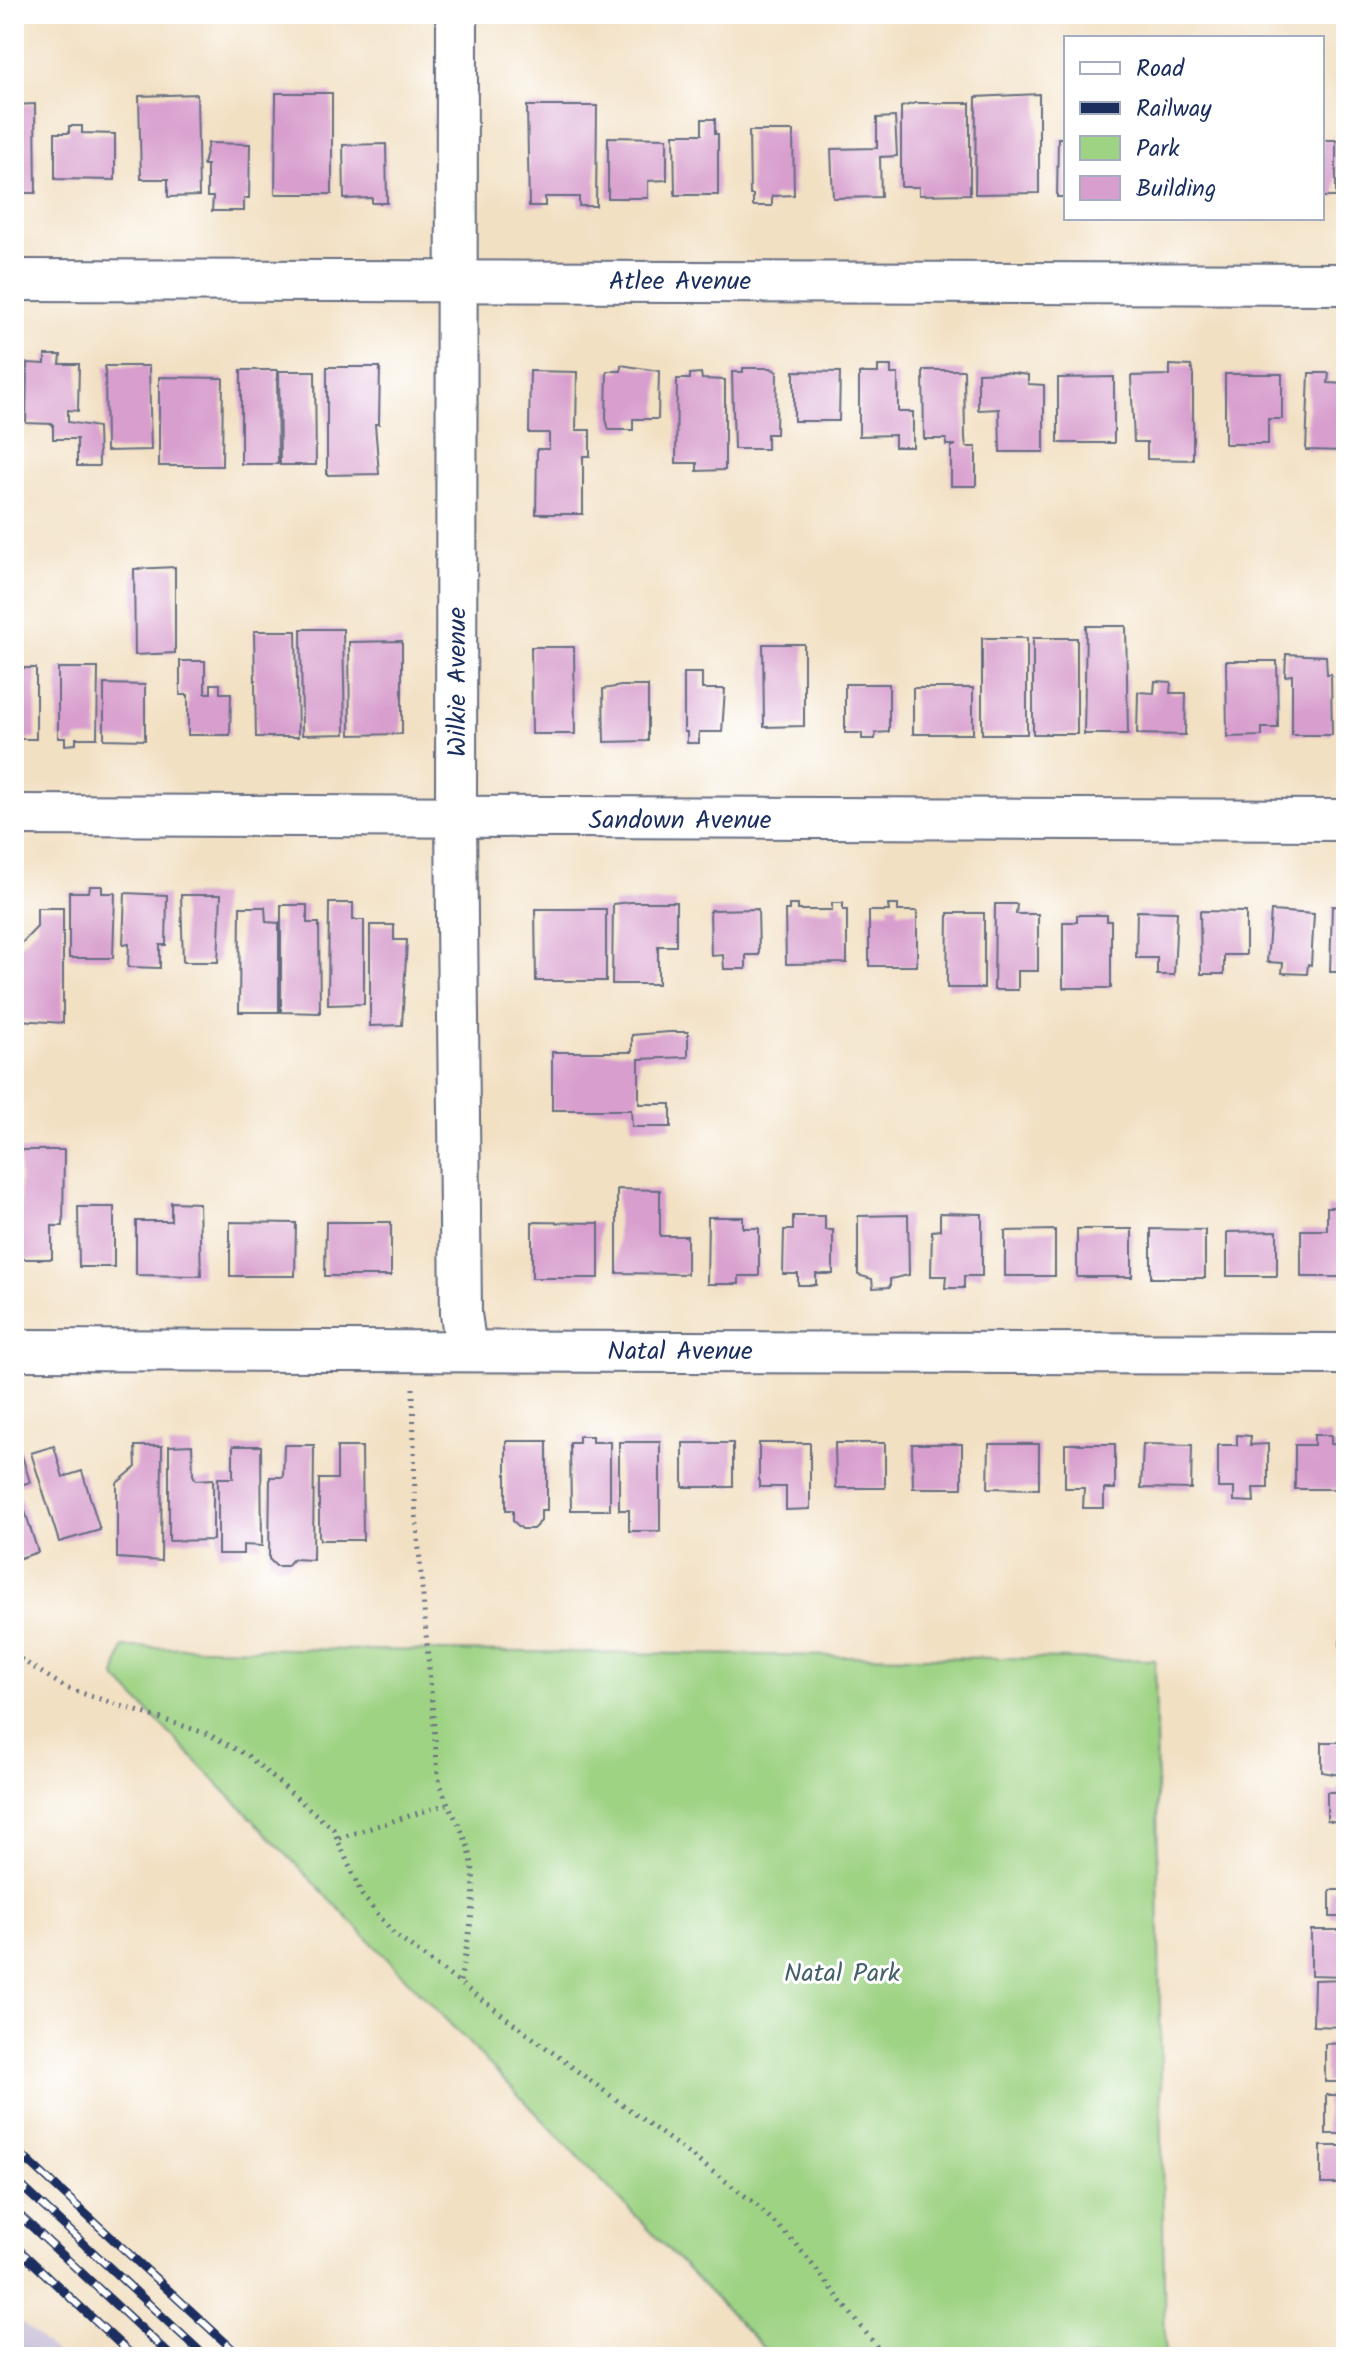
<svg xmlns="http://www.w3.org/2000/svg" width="1360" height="2371" font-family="Kalam,sans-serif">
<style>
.industrial{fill:#c8c0d8}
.green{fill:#9fd384;stroke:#5d8171;stroke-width:2}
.building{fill:#d89fce}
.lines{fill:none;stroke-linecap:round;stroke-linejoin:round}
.minor-casing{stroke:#666d81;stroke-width:44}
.path{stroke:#666d81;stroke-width:5;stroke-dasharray:2 6;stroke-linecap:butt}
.minor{stroke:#fff;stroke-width:40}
.rail-casing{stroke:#1b2f5e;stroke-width:9}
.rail{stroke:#fff;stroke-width:6;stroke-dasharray:18;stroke-linecap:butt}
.labels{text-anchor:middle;stroke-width:6;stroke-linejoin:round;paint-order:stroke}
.street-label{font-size:26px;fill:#1b2f5e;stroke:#fff}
.park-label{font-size:26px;fill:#436069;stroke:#fff}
</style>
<rect width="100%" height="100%" fill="#fff"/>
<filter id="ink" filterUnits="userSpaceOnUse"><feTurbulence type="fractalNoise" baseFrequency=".0125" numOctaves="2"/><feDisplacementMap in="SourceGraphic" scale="16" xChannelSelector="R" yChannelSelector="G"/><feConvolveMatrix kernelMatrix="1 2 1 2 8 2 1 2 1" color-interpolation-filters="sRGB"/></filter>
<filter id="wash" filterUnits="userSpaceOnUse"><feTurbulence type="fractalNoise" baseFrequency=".006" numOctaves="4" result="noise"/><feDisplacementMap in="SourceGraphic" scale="32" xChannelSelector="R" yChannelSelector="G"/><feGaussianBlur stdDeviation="1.8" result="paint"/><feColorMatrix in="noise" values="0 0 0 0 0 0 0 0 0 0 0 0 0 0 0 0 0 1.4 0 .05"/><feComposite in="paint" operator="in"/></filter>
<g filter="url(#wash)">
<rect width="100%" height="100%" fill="#f2e0c3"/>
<!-- industrial -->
<path class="industrial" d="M14 2315 59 2357H14Z"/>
<!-- green -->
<path class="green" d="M123 1647 1155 1660 1165 2357H772L115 1677Z"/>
<g id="blocks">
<!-- building -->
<g class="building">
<path d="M276 93H332V194H275Z"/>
<path d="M197 94 199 196 168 197V179H141L139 96Z"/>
<path d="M1039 94V193L975 194 976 97Z"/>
<path d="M916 103H970V194L919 195V187H901V107Z"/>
<path d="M35 104 36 193H14V105Z"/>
<path d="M527 106H597L596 206H579V197H545V206H529Z"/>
<path d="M895 117 897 156 880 157 881 197 833 198 831 149 877 148V118Z"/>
<path d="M702 119H715V134H718V195H675L674 134H702Z"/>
<path d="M69 126H82V133L115 134V180L55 179V133H69Z"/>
<path d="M749 131H793L794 195 772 196V206H753V195H750Z"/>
<path d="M608 137 667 138V180L648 181V198H608Z"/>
<path d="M1058 138H1066V197H1057Z"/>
<rect x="1322" y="140" width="14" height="57"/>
<path d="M208 143 250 144 249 198H244V211H212L213 197H207V165H203Z"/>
<path d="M386 144 387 203H372V198L344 199 343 145Z"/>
<path d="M45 355H61L60 364H79L78 411 68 410V422L98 427 99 466H77V439H53V424L26 423 27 363 45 364Z"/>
<path d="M621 365 659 371 658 419H633V430H609L606 419 607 371H621Z"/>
<path d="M1170 365 1191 366 1193 375V460L1147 459V442H1134L1131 376 1170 375Z"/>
<path d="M105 366H149L151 450 106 451Z"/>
<path d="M878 366H891V374H898V412H913V447H895V435L859 436V373H878Z"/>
<path d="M327 367H380L379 424H375L379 474 327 475Z"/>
<path d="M743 368H771L777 372 776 434H767V449H734L732 372H743Z"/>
<path d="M241 370H277L278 464H241Z"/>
<path d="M923 370H964L965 438 966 447H976V486H951V447L956 445H946V439H924Z"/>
<path d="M279 371H315L316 465H280Z"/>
<path d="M530 371 577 372 576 430H590V456H583V514H536L537 449H549V433H529Z"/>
<path d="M794 371 840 372 839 421H794Z"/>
<path d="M1004 372 1028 375V384L1044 385V452H1000L999 409 978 410V373Z"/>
<path d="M701 373 702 379 725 380V470L697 471V463H676L677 379H690V374Z"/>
<path d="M1309 373H1329L1328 383 1346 384V451L1306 450Z"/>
<path d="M1225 374H1282V419H1268V444H1225Z"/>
<path d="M159 377 223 378 222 466H159Z"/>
<path d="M1114 377V443H1058V378Z"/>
<path d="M175 567V653L135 655 134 569Z"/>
<path d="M1086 626H1126L1128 734H1084Z"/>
<path d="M301 629H343L345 734 302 735Z"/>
<path d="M254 631H296L298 737H256Z"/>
<rect x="982" y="638" width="45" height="96"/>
<rect x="1033" y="638" width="44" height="96"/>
<path d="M402 641V734L350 735 349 642Z"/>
<path d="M763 644H804V726L764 727Z"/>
<path d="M531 647H574L575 734H532Z"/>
<path d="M1286 654 1326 656 1327 674H1331L1332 735H1292V675L1285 676Z"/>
<path d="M180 661H205V693H211V684H220V693H231L230 735H188V695H180Z"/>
<path d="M1226 661H1277L1278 728H1262V736L1227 737Z"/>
<rect x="14" y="668" width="22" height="71"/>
<path d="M58 668H98L97 738H76V744L65 745V738H58Z"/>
<path d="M684 673H702V689H725L722 732H699V743H687V732H684Z"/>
<path d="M1155 681 1171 682 1170 693H1186L1185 735 1137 734 1138 692 1154 693Z"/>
<path d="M104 684 145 685V740L104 739Z"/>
<path d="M845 684H889V732L875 733V739H862V733H845Z"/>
<path d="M621 686H648V741L604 742 603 689Z"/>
<rect x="913" y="688" width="60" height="46"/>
<path d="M90 886H102V893H115L113 958H69V892H89Z"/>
<path d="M125 893 167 895 166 945H160V968L128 967 129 944 123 945Z"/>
<path d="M181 895H221L218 962H183Z"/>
<path d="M631 902H676V946H658V984H612L613 904Z"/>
<path d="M329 903H353V920H364V1004L328 1005Z"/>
<path d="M832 903H843V910H847V963L786 964 785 910H789V905H798V910H832Z"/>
<path d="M995 904H1017L1016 914H1038V971H1018V990H994Z"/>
<path d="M281 905H307V923H319L320 1013 281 1012Z"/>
<path d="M888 905H898V911H917V966H869V911H889Z"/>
<path d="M1332 906 1346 907V972H1330Z"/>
<path d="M240 907H265L266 922 279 923V1012H239Z"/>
<path d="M37 908H63V1023L19 1020V946L37 927Z"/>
<path d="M535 909H606V981H536Z"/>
<path d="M758 909 759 955H746V969H724L723 955 711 956 710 910Z"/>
<path d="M1137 911 1177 912 1174 975H1157V958H1136Z"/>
<path d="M1200 911 1246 912V955H1224V974H1201Z"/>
<path d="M1271 911 1314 914 1311 965 1308 964 1307 974 1282 973 1283 963 1267 962Z"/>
<path d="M948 913H984V988H947Z"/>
<path d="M1077 915H1107V921H1111V988H1063V922H1077Z"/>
<path d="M370 925H394V940H407L402 1025 370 1026Z"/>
<path d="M669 1032H688V1057L639 1059V1104H671V1127H632L631 1110H552V1052H632V1035Z"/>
<path d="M20 1150H64L63 1226H52V1259H20Z"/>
<path d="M617 1189 660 1190V1236H687V1274L617 1273Z"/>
<path d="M171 1202 199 1203 201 1276 136 1275V1221H171Z"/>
<path d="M78 1207H114V1267H79Z"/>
<path d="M1327 1207H1346V1277H1301V1230H1327Z"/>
<path d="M940 1213 982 1214V1276H964V1288H945L946 1276H931L932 1231 940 1230Z"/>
<path d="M908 1215 909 1275 890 1279V1287L873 1288 872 1279 858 1275V1216Z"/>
<path d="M793 1216H825V1230H833V1274H816V1285H798V1274H783L784 1230H793Z"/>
<path d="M708 1217H743V1228H759V1276H739V1284H707Z"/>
<path d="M230 1222 296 1223 295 1276H230Z"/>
<path d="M326 1222H391V1276H325Z"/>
<path d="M532 1222 599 1223V1278H532Z"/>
<rect x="1077" y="1229" width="55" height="48"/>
<path d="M1151 1229 1205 1230V1278H1151Z"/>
<path d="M1055 1230V1276H1005V1231Z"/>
<path d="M1277 1231V1276H1227V1232Z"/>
<path d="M1237 1435 1251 1436 1250 1445 1268 1444V1488H1253L1254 1502 1234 1501V1488H1218V1445H1237Z"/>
<path d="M1314 1435H1331V1444L1345 1445V1489H1295V1445H1314Z"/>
<path d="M579 1436H592V1442H610V1510H571L570 1443H579Z"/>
<path d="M506 1441H547V1510H541V1521L533 1529H522L513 1521V1510H506Z"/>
<path d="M619 1442H660V1531H629V1510H619Z"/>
<path d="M18 1443 30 1482 17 1486 38 1552 14 1560V1445Z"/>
<rect x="683" y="1443" width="50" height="44"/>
<path d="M759 1443H810V1509L786 1510V1487H759Z"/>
<path d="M835 1443H885V1488H836Z"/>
<path d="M912 1444H962V1488H913Z"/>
<path d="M989 1444H1039V1489L988 1488Z"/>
<path d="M1065 1444H1115V1489H1104V1508H1083L1084 1488H1065Z"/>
<path d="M1143 1444 1192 1445 1191 1489 1141 1488Z"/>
<path d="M192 1445 193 1475 196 1480 213 1479V1540L169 1541V1446Z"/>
<path d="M284 1445H314L313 1560 293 1559 287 1566H276L269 1559 270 1477H283Z"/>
<path d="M54 1446 63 1477 82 1471 100 1530 59 1542 31 1453Z"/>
<path d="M135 1446H162L161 1561 117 1558V1483L136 1467Z"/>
<path d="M233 1446H261L262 1546 243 1545V1554H218V1478H233Z"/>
<path d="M337 1447H362L363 1540H320L319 1535V1479H337Z"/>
<rect x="1340" y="1641" width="6" height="70"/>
<path d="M1339 1737H1346V1776L1322 1772V1742H1339Z"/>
<path d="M1338 1788H1346V1824L1327 1820V1792H1338Z"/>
<rect x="1343" y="1828" width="3" height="38"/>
<rect x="1330" y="1890" width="16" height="27"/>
<path d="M1311 1930H1346V1976L1311 1975Z"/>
<path d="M1346 1979V2027L1313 2026 1314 1980Z"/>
<path d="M1346 2043V2082H1325V2044Z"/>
<rect x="1326" y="2095" width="20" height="39"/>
<rect x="1321" y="2146" width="25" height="38"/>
</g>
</g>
</g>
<g filter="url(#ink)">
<use href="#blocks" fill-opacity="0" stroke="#666d81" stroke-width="2"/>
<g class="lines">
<defs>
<g id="minor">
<path d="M457 14 456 818 461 1314 466 1349"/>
<path d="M14 280 1346 284"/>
<path d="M14 815 1346 820"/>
<path d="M14 1350 1346 1354"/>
</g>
</defs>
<!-- minor casing -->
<use href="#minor" class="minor-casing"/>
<!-- path -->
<g class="path">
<path d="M413 1388 415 1503 438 1774C443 1802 461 1823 469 1850 481 1892 467 1940 460 1982"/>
<path d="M14 1655 66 1688 208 1734 248 1756 333 1829 362 1895 395 1935 752 2201 797 2245 885 2357"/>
<path d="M339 1838 447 1804"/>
</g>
<!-- minor -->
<use href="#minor" class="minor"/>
<defs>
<g id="rail">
<path d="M14 2148 241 2357"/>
<path d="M14 2179 206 2357"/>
<path d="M14 2210 172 2357"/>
<path d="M14 2245 134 2357"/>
</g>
</defs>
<!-- rail casing -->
<use href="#rail" class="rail-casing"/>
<!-- rail -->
<use href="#rail" class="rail"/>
</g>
</g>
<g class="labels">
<!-- street labels -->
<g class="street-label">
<text x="680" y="289">Atlee Avenue</text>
<text transform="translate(456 682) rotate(-90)" y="9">Wilkie Avenue</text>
<text x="680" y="828">Sandown Avenue</text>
<text x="680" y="1359">Natal Avenue</text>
</g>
<!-- park labels -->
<g class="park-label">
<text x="842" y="1981">Natal Park</text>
</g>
</g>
<!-- margin -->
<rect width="1360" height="2371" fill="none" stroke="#fff" stroke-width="48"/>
<!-- legend -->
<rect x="1064" y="36" width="260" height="184" fill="#ffffff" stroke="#a4acbf" stroke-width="2"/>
<rect x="1080" y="62" width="40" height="12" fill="#ffffff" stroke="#a4acbf" stroke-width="2"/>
<text x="1136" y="76" font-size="24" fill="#1b2f5e">Road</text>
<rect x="1080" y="102" width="40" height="12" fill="#1b2f5e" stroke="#a4acbf" stroke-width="2"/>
<text x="1136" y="116" font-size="24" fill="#1b2f5e">Railway</text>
<rect x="1080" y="136" width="40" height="24" fill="#9fd384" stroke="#a4acbf" stroke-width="2"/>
<text x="1136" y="156" font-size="24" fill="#1b2f5e">Park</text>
<rect x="1080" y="176" width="40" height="24" fill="#d89fce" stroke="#a4acbf" stroke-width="2"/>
<text x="1136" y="196" font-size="24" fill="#1b2f5e">Building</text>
</svg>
